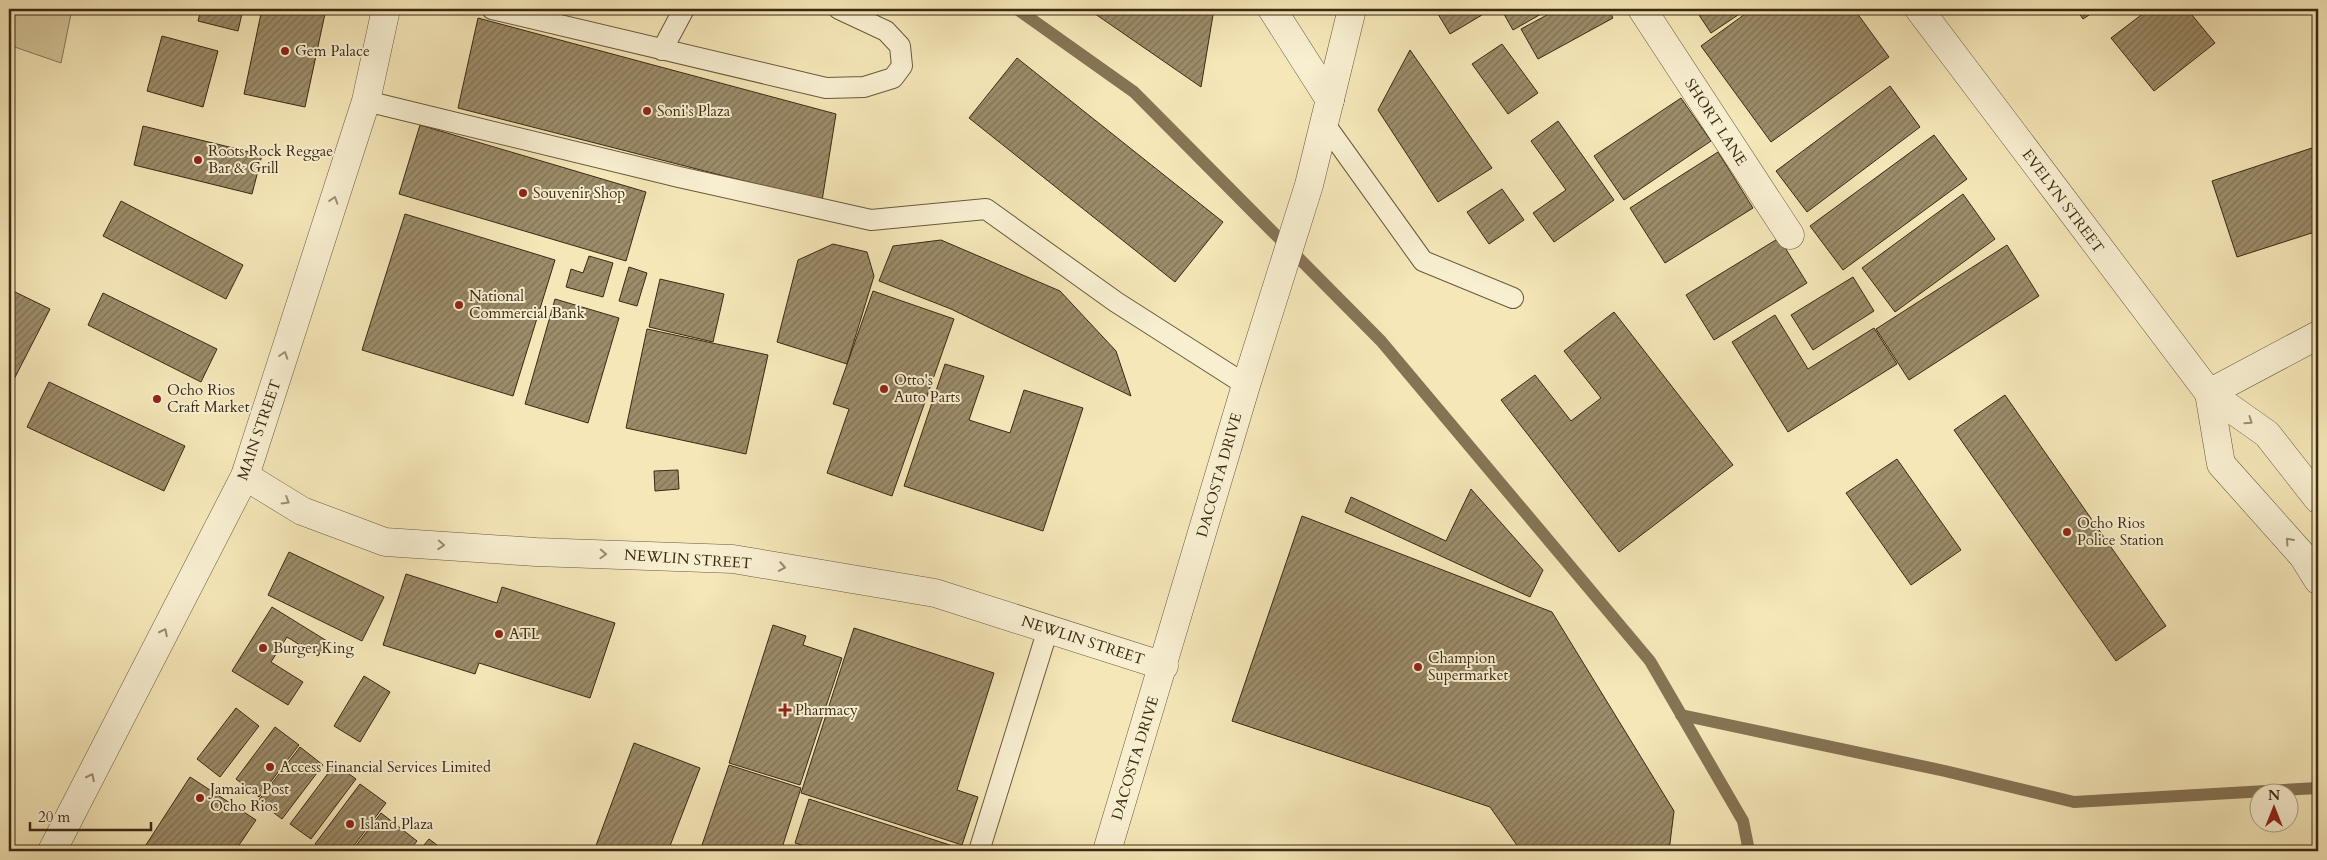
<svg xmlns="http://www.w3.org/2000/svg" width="2327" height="860" font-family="Cardo,serif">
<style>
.green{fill:#d5c79c;stroke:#887858}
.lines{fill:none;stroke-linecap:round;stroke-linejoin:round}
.stream{stroke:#857454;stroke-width:12}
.building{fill:url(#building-hatch);stroke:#3b2913}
.service-casing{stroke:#6a583c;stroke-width:22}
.minor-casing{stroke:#6a583c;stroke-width:29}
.tertiary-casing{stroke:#6a583c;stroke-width:29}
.service{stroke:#f8efd1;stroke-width:20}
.minor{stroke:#f8efd1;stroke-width:28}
.tertiary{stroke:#f8efd1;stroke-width:28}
.oneway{stroke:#9a8c72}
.poi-dot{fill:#8f2418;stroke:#f8efd1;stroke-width:2}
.labels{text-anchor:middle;stroke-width:4;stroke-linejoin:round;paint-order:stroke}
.poi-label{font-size:15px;fill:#3b2913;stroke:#f8efd1;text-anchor:start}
.street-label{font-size:15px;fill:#3b2913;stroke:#f8efd1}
</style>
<defs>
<pattern id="building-hatch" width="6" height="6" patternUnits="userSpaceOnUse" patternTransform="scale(1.25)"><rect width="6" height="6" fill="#9c8c69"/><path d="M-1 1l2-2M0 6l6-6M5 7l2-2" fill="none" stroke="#807255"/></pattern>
</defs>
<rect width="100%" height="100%" fill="#f5e7b8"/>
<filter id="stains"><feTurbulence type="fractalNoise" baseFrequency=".004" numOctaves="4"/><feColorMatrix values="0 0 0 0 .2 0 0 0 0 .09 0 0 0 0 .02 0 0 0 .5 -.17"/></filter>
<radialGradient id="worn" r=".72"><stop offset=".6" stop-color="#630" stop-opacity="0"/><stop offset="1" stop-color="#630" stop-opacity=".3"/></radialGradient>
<!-- green -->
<path class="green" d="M9 9H72L61 63 9 45Z"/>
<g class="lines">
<!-- stream -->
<g class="stream">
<path d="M1017 9 1134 92 1381 341 1650 661 1743 821 1749 851"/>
<path d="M1681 715 1945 771 2074 802 2318 788"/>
</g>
</g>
<!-- building -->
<g class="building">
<path d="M201 9H243L238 31 198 21Z"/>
<path d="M262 9H326L305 107 244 94Z"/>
<path d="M1088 9H1214L1201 87Z"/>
<path d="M1435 9H1478L1482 15 1450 34Z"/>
<path d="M1501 9H1550L1513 30Z"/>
<path d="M1558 9H1608L1613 18 1538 59 1521 29Z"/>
<path d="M1695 9H1747L1711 33Z"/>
<path d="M1752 9H1854L1889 57 1771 142 1701 46Z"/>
<path d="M2076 9H2098L2083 19Z"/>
<path d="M2149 9H2187L2215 43 2154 91 2111 38Z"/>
<path d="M478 18 836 114 822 201 458 108Z"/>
<path d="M162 36 218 51 203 107 147 91Z"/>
<path d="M1502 44 1538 93 1508 114 1472 64Z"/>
<path d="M1410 50 1492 168 1438 202 1378 110Z"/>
<path d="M1017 58 1223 222 1175 282 969 118Z"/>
<path d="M1890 86 1920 127 1807 212 1776 171Z"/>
<path d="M1681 98 1711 141 1624 200 1594 156Z"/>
<path d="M1558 121 1614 200 1554 242 1533 213 1566 190 1531 141Z"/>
<path d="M420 125 646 192 626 261 399 194Z"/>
<path d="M143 126 262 155 252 194 134 165Z"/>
<path d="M1934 135 1967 179 1843 270 1810 226Z"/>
<path d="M2318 146V231L2237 257 2212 181Z"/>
<path d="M1718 152 1753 208 1665 263 1630 208Z"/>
<path d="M1502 189 1524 220 1489 244 1467 212Z"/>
<path d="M1963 194 1995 239 1895 312 1862 268Z"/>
<path d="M121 201 243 265 226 299 103 236Z"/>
<path d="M405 214 555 260 513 396 362 350Z"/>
<path d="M1779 238 1807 283 1714 340 1686 295Z"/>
<path d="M941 240 1060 291 1116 351 1131 396 951 309 879 281 893 246Z"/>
<path d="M833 244 867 252 874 276 847 364 777 342 798 260Z"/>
<path d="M2007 245 2039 296 1909 380 1876 329Z"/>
<path d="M589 256 613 263 603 297 566 287 571 269 583 273Z"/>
<path d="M629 267 647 273 637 306 619 301Z"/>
<path d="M1853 277 1874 311 1813 350 1791 315Z"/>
<path d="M660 279 724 294 713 342 649 327Z"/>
<path d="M9 289 50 309 9 389Z"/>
<path d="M873 291 954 319 892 496 827 473 849 409 833 404Z"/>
<path d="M103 293 217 349 201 382 88 325Z"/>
<path d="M555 299 619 318 588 423 525 404Z"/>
<path d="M1614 312 1733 465 1619 552 1501 400 1535 375 1571 421 1601 398 1564 351Z"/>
<path d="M1775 315 1808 369 1874 328 1897 364 1788 432 1732 342Z"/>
<path d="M647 329 768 355 746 454 626 428Z"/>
<path d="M945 364 984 376 969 420 1010 433 1024 390 1083 408 1043 531 904 486Z"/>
<path d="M49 382 185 446 164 491 27 427Z"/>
<path d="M2005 395 2166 626 2116 661 1954 430Z"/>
<path d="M1897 459 1961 550 1911 585 1846 493Z"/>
<path d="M678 470 679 489 655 491 654 471Z"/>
<path d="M1471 489 1543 570 1530 597 1345 512 1351 497 1446 541Z"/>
<path d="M1302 516 1552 612 1674 811 1669 851H1521L1490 807 1232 721Z"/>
<path d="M289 552 384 597 362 641 268 595Z"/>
<path d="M406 574 497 603 502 587 615 623 590 698 479 663 475 674 383 645Z"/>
<path d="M272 607 327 641 318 656 287 637 271 662 303 682 288 705 232 671Z"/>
<path d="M773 625 806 636 803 645 842 658 800 785 729 763Z"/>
<path d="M854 628 994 673 957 790 978 797 962 845 801 793Z"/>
<path d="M364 676 390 692 360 742 334 726Z"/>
<path d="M236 708 259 726 220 777 197 759Z"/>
<path d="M275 727 299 745 259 797 236 779Z"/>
<path d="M634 743 700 768 668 851H594Z"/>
<path d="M300 747 323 765 282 819 258 801Z"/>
<path d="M335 764 356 779 311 839 290 824Z"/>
<path d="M729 765 801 788 781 851H700Z"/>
<path d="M190 777 256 820 235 851H142Z"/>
<path d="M360 784 386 803 350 851H325L315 844Z"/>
<path d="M809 799 956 847 955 851H821L795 843Z"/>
<path d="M381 813 417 841 409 851H352Z"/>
<path d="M429 839 445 851H419Z"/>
</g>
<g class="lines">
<defs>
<g id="service">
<path d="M492 9 826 88 864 87 893 78 902 66 900 46 886 31 839 9"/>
<path d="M662 50 684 9"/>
<path d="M366 101 679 177 871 220 986 209 1116 302 1246 385"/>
<path d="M1324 123 1423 261 1513 298"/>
<path d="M979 851 1048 629"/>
</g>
<g id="minor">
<path d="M1272 9 1330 100"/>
<path d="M1642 9 1790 235"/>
<path d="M2209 393 2318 335"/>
<path d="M245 476 302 511 385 542 536 552 733 559 935 593 1164 666"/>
<path d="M1107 851 1246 385 1309 185 1352 9"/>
</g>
<g id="tertiary">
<path d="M1919 9 2209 393 2267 434 2318 499"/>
<path d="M2209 393 2221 464 2303 556 2318 580"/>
<path d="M52 851 245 476 366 101 386 9"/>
</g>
</defs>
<!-- service casing -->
<use href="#service" class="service-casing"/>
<!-- minor casing -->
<use href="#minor" class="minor-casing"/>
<!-- tertiary casing -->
<use href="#tertiary" class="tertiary-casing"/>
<!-- service -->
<use href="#service" class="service"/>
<!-- minor -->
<use href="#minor" class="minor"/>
<!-- tertiary -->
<use href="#tertiary" class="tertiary"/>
</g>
<!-- one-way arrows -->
<defs><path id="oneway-chevron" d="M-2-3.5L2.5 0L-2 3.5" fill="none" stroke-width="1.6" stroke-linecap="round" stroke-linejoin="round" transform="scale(1.25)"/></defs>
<g class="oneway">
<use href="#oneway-chevron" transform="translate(334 200) rotate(-72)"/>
<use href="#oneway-chevron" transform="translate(284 355) rotate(-72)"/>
<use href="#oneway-chevron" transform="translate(2249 421) rotate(35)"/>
<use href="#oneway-chevron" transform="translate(286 501) rotate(31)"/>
<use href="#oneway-chevron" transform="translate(2289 541) rotate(-132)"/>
<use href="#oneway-chevron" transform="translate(441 545) rotate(4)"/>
<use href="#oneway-chevron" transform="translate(603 554) rotate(2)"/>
<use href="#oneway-chevron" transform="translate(782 567) rotate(10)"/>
<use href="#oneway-chevron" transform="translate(164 632) rotate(-63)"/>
<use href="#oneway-chevron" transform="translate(91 777) rotate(-63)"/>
</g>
<!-- markers -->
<g class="poi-dot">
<circle cx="285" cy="51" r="5"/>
<circle cx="647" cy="111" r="5"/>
<circle cx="198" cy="160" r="5"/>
<circle cx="523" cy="193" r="5"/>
<circle cx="459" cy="305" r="5"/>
<circle cx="884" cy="389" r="5"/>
<circle cx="157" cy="399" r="5"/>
<circle cx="2067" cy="532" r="5"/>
<circle cx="499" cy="634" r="5"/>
<circle cx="263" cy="648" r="5"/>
<circle cx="1418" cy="667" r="5"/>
<path d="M782.5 702.5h5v5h5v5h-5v5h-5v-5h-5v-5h5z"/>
<circle cx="270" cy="767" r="5"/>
<circle cx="200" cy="798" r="5"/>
<circle cx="350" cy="824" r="5"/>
</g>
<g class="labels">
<!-- poi labels -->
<g class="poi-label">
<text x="295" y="56">Gem Palace</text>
<text x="657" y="116">Soni's Plaza</text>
<text x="208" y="156">Roots Rock Reggae<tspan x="208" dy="17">Bar &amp; Grill</tspan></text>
<text x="533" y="198">Souvenir Shop</text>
<text x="469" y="301">National<tspan x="469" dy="17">Commercial Bank</tspan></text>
<text x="894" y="385">Otto's<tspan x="894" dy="17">Auto Parts</tspan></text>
<text x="167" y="395">Ocho Rios<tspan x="167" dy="17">Craft Market</tspan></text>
<text x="2077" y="528">Ocho Rios<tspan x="2077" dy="17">Police Station</tspan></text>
<text x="509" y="639">ATL</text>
<text x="273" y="653">Burger King</text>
<text x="1428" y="663">Champion<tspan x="1428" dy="17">Supermarket</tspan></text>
<text x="795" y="715">Pharmacy</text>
<text x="280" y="772">Access Financial Services Limited</text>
<text x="210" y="794">Jamaica Post<tspan x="210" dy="17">Ocho Rios</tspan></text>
<text x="360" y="829">Island Plaza</text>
</g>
<!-- street labels -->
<g class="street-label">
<text transform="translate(1716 122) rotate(57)" y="5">SHORT LANE</text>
<text transform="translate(2063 201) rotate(53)" y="5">EVELYN STREET</text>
<text transform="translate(259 430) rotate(-71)" y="5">MAIN STREET</text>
<text transform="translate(1219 475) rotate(-74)" y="5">DACOSTA DRIVE</text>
<text transform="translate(688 559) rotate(4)" y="5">NEWLIN STREET</text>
<text transform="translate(1083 640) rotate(18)" y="5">NEWLIN STREET</text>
<text transform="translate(1135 758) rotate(-73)" y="5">DACOSTA DRIVE</text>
</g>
</g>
<!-- margin -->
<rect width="2327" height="860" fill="none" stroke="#f5e7b8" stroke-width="30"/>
<rect x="10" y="10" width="2307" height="840" fill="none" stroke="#3b2913" stroke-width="2.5"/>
<rect x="15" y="15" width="2297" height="830" fill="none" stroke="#3b2913"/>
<!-- north arrow -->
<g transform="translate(2274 808)"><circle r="24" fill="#f8efd1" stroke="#aca085"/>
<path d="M0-4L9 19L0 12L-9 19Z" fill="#8f2418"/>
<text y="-8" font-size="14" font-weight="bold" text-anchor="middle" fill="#3b2913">N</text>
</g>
<!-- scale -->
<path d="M30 822v8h121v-8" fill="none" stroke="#3b2913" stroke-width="2.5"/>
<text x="38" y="822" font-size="15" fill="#3b2913" stroke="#f8efd1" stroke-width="4" paint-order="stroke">20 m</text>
<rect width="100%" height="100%" filter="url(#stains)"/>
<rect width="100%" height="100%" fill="url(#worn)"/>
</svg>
